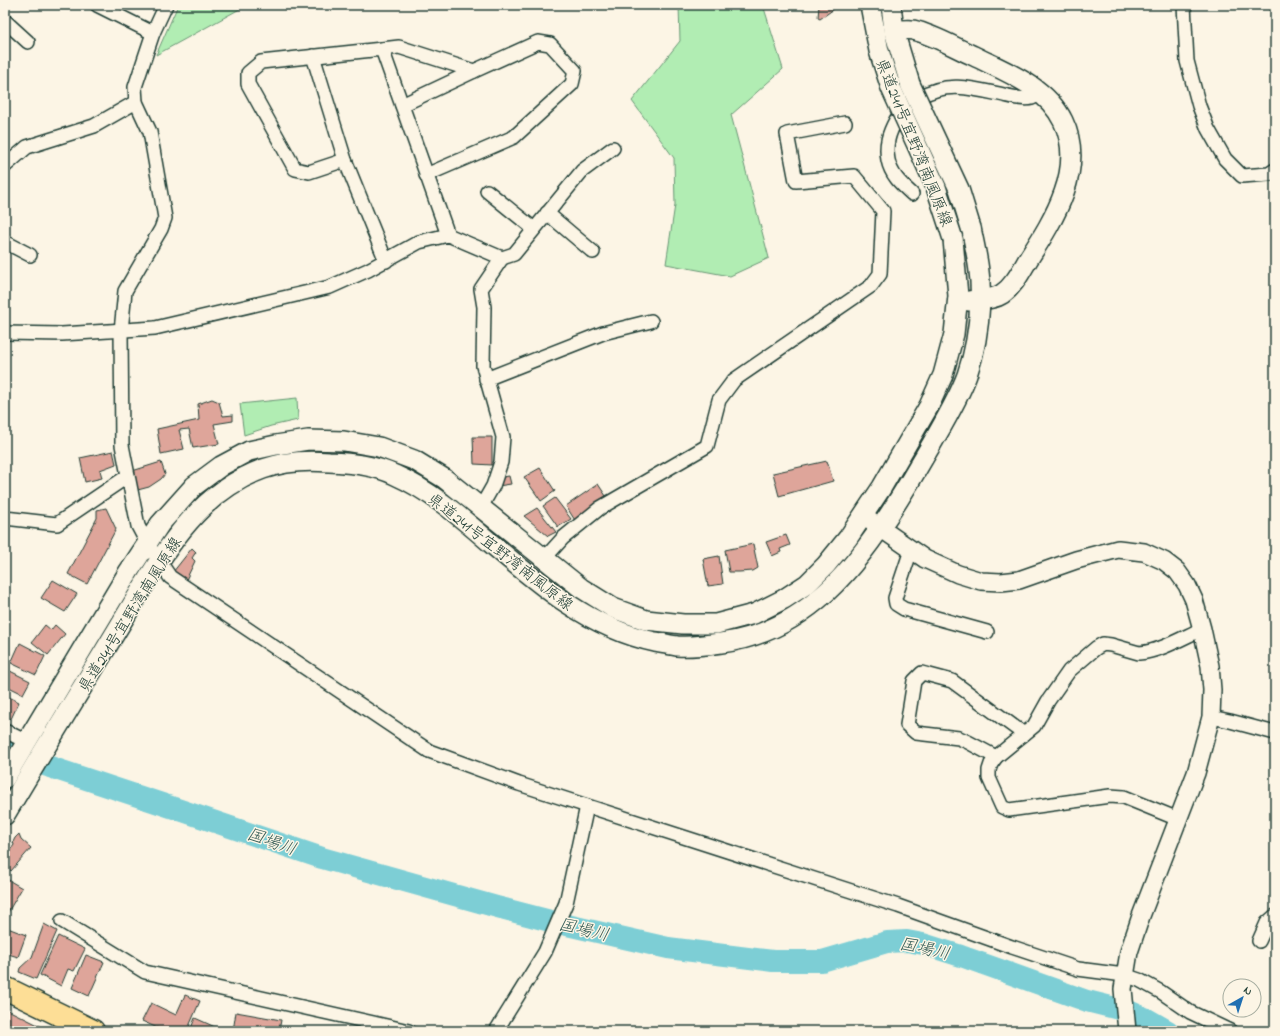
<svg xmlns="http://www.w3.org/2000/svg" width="1280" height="1036" font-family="'Indie Flower','Klee One',sans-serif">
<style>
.green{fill:#b1edb3;stroke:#689574}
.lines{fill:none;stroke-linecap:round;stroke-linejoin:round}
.river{stroke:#7dced5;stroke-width:22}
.building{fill:#dea59a;stroke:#1f3d34}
.minor-casing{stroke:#1f3d34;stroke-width:16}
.tertiary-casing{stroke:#1f3d34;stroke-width:20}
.secondary-casing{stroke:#1f3d34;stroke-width:22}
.trunk-casing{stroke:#1f3d34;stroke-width:25}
.minor{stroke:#fcf5e5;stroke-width:13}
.tertiary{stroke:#fcf5e5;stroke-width:17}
.secondary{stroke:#fcf5e5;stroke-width:19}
.trunk{stroke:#fdde96;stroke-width:22}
.secondary-bridge-casing{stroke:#1f3d34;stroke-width:22;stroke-linecap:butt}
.secondary-bridge{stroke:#fcf5e5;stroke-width:19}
.labels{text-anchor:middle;stroke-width:3;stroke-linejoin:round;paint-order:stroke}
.street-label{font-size:16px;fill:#1f3d34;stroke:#fcf5e5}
.water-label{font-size:17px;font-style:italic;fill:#325a54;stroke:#fcf5e5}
</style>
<rect width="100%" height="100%" fill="#fcf5e5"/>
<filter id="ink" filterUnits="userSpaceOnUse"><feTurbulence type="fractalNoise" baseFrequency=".025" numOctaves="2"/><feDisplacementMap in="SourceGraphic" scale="8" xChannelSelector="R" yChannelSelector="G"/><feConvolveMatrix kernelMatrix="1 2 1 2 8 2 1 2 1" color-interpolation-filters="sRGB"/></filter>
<g filter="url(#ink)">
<!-- green -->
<g class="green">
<path d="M178 5H247L156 55Z"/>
<path d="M679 5H763L783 69 731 115 769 258 730 276 666 264 675 205 674 158 632 101 680 41Z"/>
<path d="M297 398 298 420 271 426 244 435 240 404Z"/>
</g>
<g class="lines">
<!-- river -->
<path class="river" d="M5 751 50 767 177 809 322 858 497 907 558 923 668 948 773 961H822L887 942 907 941 923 944 961 956 1087 1001 1131 1012 1147 1019 1168 1031"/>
</g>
<!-- building -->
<g class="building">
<path d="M819 5H834V9L820 19 818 18Z"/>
<path d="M212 399 219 402 223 416 233 415V421L214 424 219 444 193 448 189 429 179 430 184 449 161 454 157 429 199 420 198 404Z"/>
<path d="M473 437H492V465L474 464Z"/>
<path d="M113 451 116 464 100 470 102 478 85 482 80 458Z"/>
<path d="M827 461 833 481 779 496 773 473Z"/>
<path d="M161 462 165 474 161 479 149 487 134 491 129 472Z"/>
<path d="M540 468 555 491 541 501 524 477Z"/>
<path d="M509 476 511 484 498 486 497 478Z"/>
<path d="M598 484 608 499 576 522 566 506Z"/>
<path d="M555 498 571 519 558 527 543 506Z"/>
<path d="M106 508 116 529 87 584 68 574 97 518V510Z"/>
<path d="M537 508 556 532 548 536 524 516Z"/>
<path d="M786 535 790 545 780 549 781 552 772 556 766 542Z"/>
<path d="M753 544 758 568 753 571 739 572H729L725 550Z"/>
<path d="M192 548 196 552 192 558 195 561 185 582 173 572Z"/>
<path d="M719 556 723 584 708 586 703 559Z"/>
<path d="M53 580 77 594 65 612 41 598Z"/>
<path d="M45 625 51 630 55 625 65 634 48 655 32 642Z"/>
<path d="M20 643 45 656 36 675 11 663Z"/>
<path d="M10 671 30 681 23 694 5 685V681Z"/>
<path d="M5 695 19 702 11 719 5 716Z"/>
<path d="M19 834 21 839 31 848 11 871 5 866V857L14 845 13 842 15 838Z"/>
<path d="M5 878 22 888 8 912 5 910Z"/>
<path d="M44 924 57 931 36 979 19 972 20 968 32 957Z"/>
<path d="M5 927 26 935 18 957 5 953Z"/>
<path d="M58 936 85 949 74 971 68 969 61 986 40 975Z"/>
<path d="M86 955 104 962 89 996 72 988Z"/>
<path d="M185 995 200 1001 187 1031H164L142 1021 151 1003 176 1015Z"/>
<path d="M6 1009 46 1029 45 1031H5V1012Z"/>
<path d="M236 1012 281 1020 279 1031H233Z"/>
<path d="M195 1018 224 1031H190Z"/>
</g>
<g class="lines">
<defs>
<g id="minor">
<path d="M97 5 153 33"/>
<path d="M166 5 153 33 135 87 136 102 150 132 165 218 161 229 125 291 121 331 122 445 138 526 147 543 170 577 429 751 519 784 898 906 1012 947 1078 969 1124 975 1139 980 1161 992 1190 1012 1230 1031"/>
<path d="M1184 5 1187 61 1199 106 1208 129 1225 159 1242 176 1269 174 1275 170"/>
<path d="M5 21 28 42"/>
<path d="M382 49 399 47 474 71 538 42 550 44 575 71 572 84 514 137 426 175"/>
<path d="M313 56 345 160 386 261"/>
<path d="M402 105 474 71"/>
<path d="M345 160 309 172 295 169 248 84V73L261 62 382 49 448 235"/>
<path d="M5 166 27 147 94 126 136 102"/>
<path d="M487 191 534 229"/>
<path d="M912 194C901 184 891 175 888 160 885 144 889 133 896 120 902 111 911 103 920 97 948 79 979 90 1008 96 1016 98 1025 100 1032 98 1035 97 1038 94 1040 93"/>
<path d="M547 213 593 252"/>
<path d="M5 242 30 255"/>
<path d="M502 258 514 254 582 171 613 148"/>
<path d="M5 333 62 334 155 328 330 287 368 270 419 242 448 235 502 258 481 289 484 307 483 366 503 437 501 462 493 486 481 507"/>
<path d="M486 379 603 333 651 321"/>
<path d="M5 518 57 524 128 476"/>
<path d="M911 550 895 598 896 604 904 609 987 632"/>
<path d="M544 559 563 538 600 508 707 446 719 400 734 380 871 286 880 274 883 211 854 176 796 181 787 134 845 123"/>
<path d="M1211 717 1230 721 1275 733"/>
<path d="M5 731 27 742"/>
<path d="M996 757 968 742 959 738 916 733 907 725 914 681 922 673 952 681 1024 734"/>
<path d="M1178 819 1124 797 1110 796 1009 810 1002 807 989 778V770L991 764 996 757 1034 726 1048 701 1069 671 1096 648 1103 644 1111 645 1139 653C1161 651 1182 638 1202 629"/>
<path d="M62 921 145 972 409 1031"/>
<path d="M1259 941 1267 923 1275 916"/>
<path d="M496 1031 545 952 566 903 587 806"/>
</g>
<path id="tertiary" d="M863 516 925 559 958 574 981 581 1001 582 1019 580 1076 560 1118 549 1144 552 1164 561 1177 571 1187 585 1194 600 1202 629 1210 666 1212 690 1211 717 1196 773 1141 916 1129 952 1123 989 1127 1031"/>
<g id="secondary">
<path d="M870 5 879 51 891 88"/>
<path d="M891 5 894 31 910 84"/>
<path d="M894 31C900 30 907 29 913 30 934 35 954 47 974 56 1006 72 1046 86 1063 121 1086 168 1054 219 1029 258 1021 271 1014 286 1002 294 993 300 979 299 969 301"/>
<path d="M5 778 129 571 160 524 194 486 221 466 249 451 276 445 308 440 344 441 379 447 414 460 445 479 581 588 613 608 646 620 683 624H716L754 614 784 599 807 584 826 565 848 538 882 487 929 406 943 375 954 334 958 296 953 239"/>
<path d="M5 815C34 766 64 717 94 668 108 645 122 622 136 598 168 545 202 491 263 469 285 461 307 460 329 462 351 463 375 465 395 475 429 490 457 514 486 539 536 582 588 628 655 642 662 643 670 645 677 646 691 647 707 645 721 643 806 632 857 567 899 499 910 482 920 464 930 447 943 424 958 400 967 375 975 352 979 326 980 302 982 277 976 252 971 228"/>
</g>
<path id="trunk" d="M5 988 93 1031"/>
</defs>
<!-- minor casing -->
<use href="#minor" class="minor-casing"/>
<!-- tertiary casing -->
<use href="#tertiary" class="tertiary-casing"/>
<!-- secondary casing -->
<use href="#secondary" class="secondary-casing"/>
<!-- trunk casing -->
<use href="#trunk" class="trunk-casing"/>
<!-- minor -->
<use href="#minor" class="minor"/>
<!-- tertiary -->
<use href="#tertiary" class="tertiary"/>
<!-- secondary -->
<use href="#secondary" class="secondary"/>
<!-- trunk -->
<use href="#trunk" class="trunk"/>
<defs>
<g id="secondary-bridge">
<path d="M910 84 959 189 971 228"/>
<path d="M891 88 936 187 953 239"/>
</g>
</defs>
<!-- secondary-bridge casing -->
<use href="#secondary-bridge" class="secondary-bridge-casing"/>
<!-- secondary-bridge -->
<use href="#secondary-bridge" class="secondary-bridge"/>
</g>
</g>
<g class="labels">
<!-- street labels -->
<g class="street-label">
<text transform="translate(915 142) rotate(68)" y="6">県道241号宜野湾南風原線</text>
<text transform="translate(501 551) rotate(38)" y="6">県道241号宜野湾南風原線</text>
<text transform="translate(129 614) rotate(-58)" y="6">県道241号宜野湾南風原線</text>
</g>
<!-- water labels -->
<g class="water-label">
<text transform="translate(272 841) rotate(19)" y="6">国場川</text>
<text transform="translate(584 929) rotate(13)" y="6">国場川</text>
<text transform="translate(925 948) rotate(12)" y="6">国場川</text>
</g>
</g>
<!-- margin -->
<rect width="1280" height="1036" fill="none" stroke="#fcf5e5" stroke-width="20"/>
<rect x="10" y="10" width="1260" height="1016" fill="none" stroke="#1f3d34" stroke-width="1.5" filter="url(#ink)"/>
<!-- north arrow -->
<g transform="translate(1242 998) rotate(39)"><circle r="19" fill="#fcf5e5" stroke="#a4ab9e"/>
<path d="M0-3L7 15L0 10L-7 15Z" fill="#1f6fb2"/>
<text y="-6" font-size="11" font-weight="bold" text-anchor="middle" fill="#1f3d34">N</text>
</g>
</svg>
